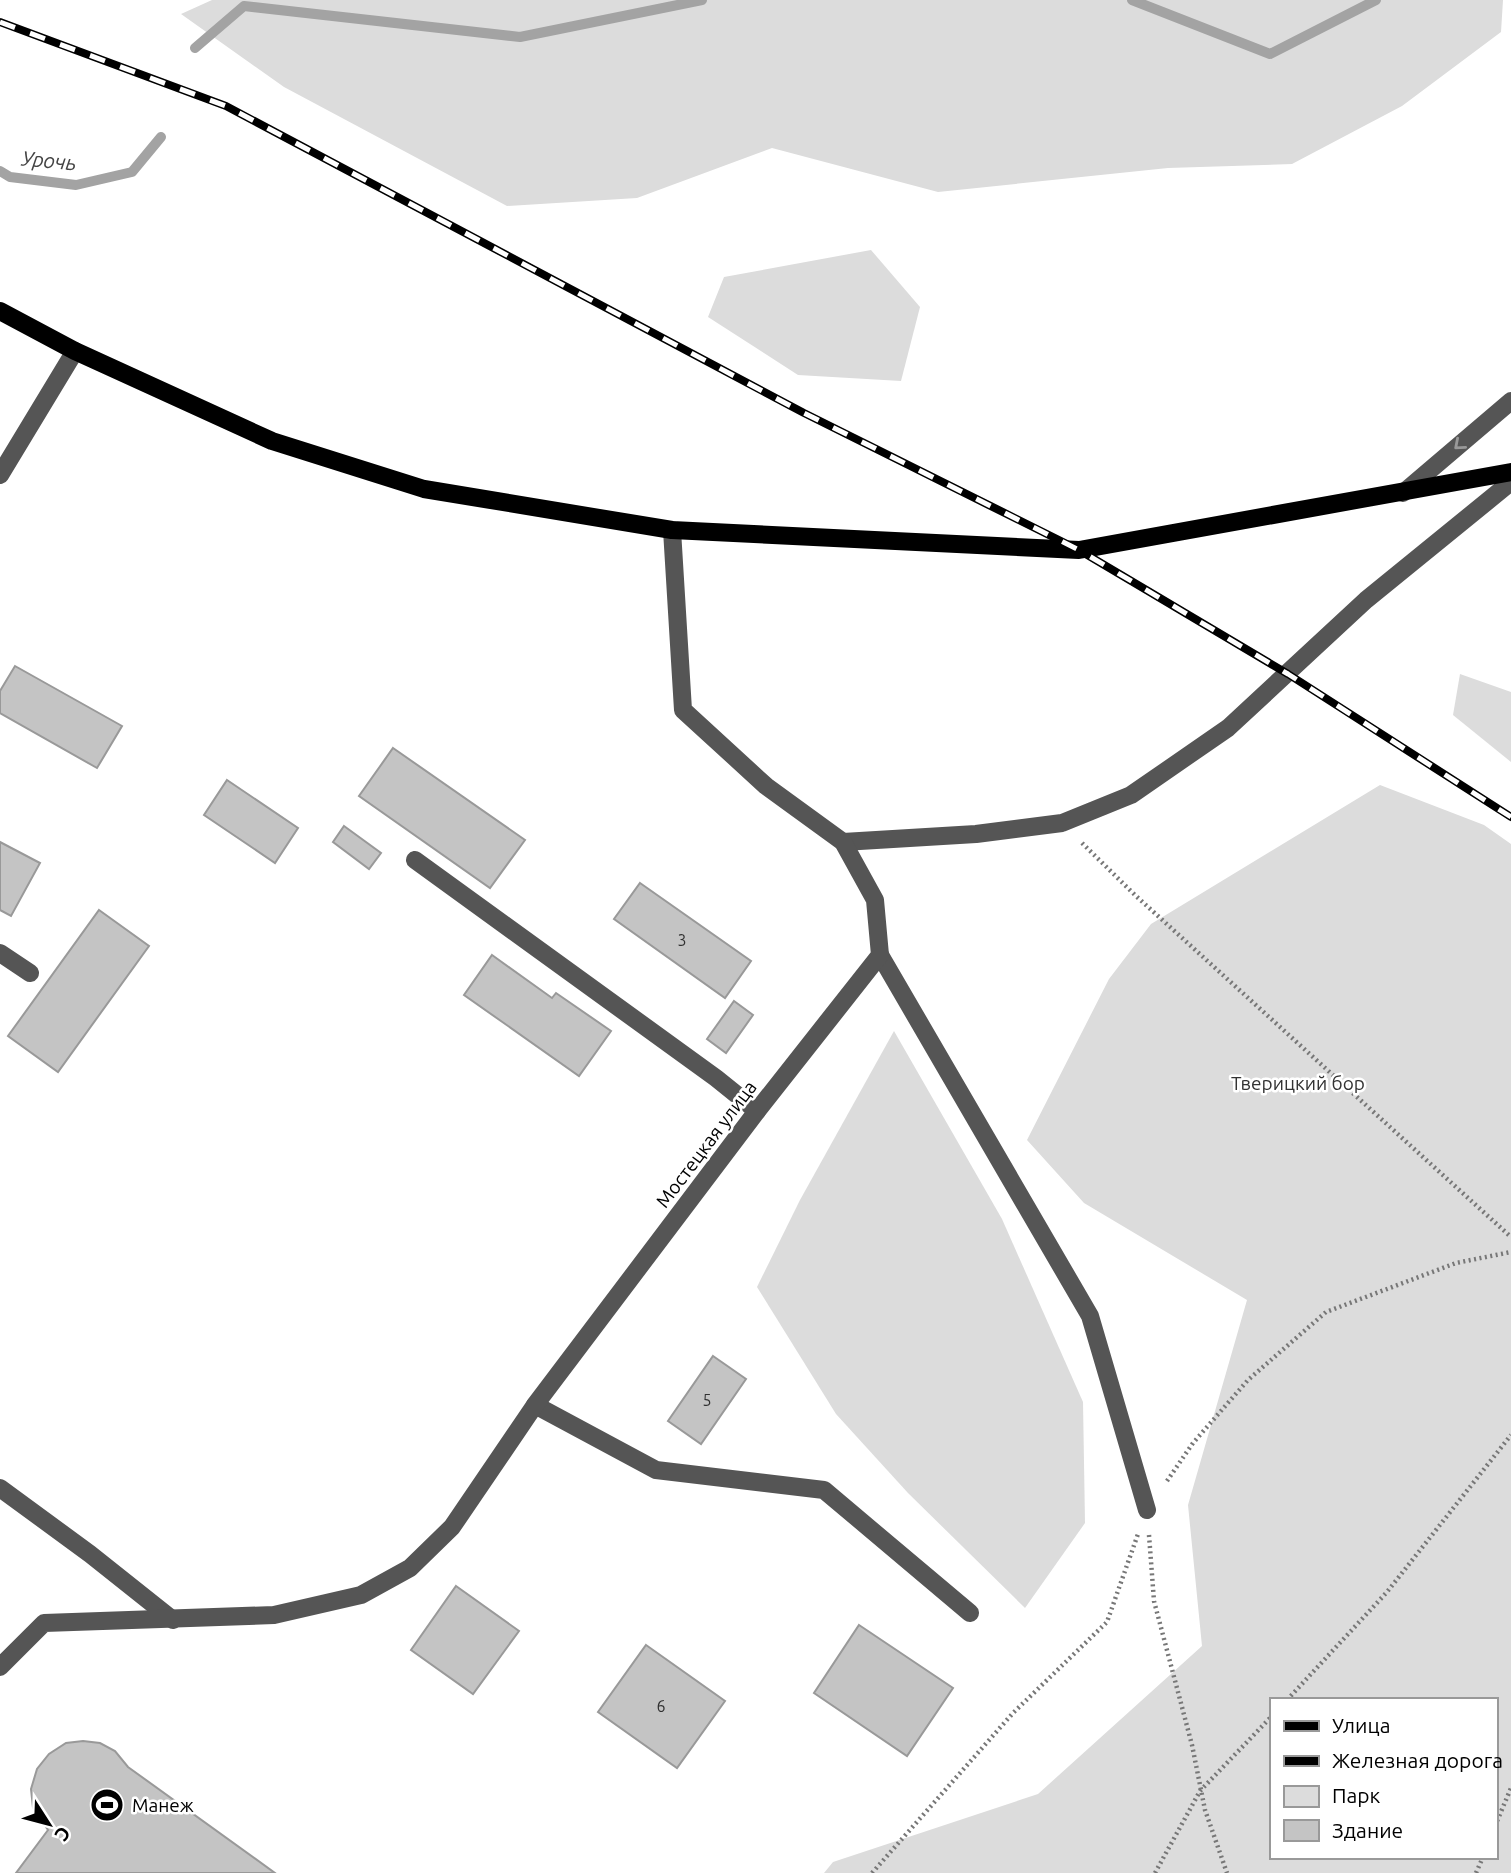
<svg xmlns="http://www.w3.org/2000/svg" width="1511" height="1873" font-family="Ubuntu,sans-serif">
<style>
.green{fill:#dcdcdc;fill-rule:evenodd}
.lines{fill:none;stroke-linecap:round;stroke-linejoin:round}
.stream{stroke:#a3a3a3;stroke-width:10}
.building{fill:#c4c4c4;stroke:#999;stroke-width:2}
.path{stroke:#777;stroke-width:4.5;stroke-dasharray:2 3.5;stroke-linecap:butt}
.minor{stroke:#555;stroke-width:18}
.major{stroke:#000;stroke-width:18}
.rail-casing{stroke:#000;stroke-width:8}
.rail{stroke:#fff;stroke-width:5;stroke-dasharray:16;stroke-linecap:butt}
.oneway{stroke:#999}
.labels{text-anchor:middle;stroke-width:5;stroke-linejoin:round;paint-order:stroke}
.number-label{font-size:16px;fill:#313131}
.park-label{font-size:19px;fill:#333;stroke:#fff}
.street-label{font-size:19px;fill:#000;stroke:#fff}
.poi-label{font-size:19px;fill:#000;stroke:#fff;text-anchor:start}
.water-label{font-size:21px;font-style:italic;fill:#444;stroke:#fff}
</style>
<rect width="100%" height="100%" fill="#fff"/>
<!-- green -->
<g class="green">
<path d="M212 0H1503L1501 32 1402 106 1292 164 1168 168 938 192 772 148 637 198 507 206 284 87 181 14Z"/>
<path d="M871 250 920 307 901 381 798 375 708 317 724 277Z"/>
<path d="M1460 674 1511 692V762L1453 715Z"/>
<path d="M1380 785 1484 825 1511 844V1873H824L833 1862 1038 1794 1202 1646 1188 1505 1247 1300 1084 1203 1027 1140 1109 979 1151 924ZM1271 1700H1495V1857H1271Z"/>
<path d="M894 1031 1002 1219 1083 1402 1085 1523 1025 1608 908 1493 836 1414 757 1287 800 1200Z"/>
</g>
<g class="lines">
<!-- stream -->
<g class="stream">
<path d="M1132 0 1270 54 1376 0"/>
<path d="M195 48 244 6 520 37 702 0"/>
<path d="M0 171 10 177 76 185 132 172 161 137"/>
</g>
</g>
<!-- building -->
<g class="building">
<path d="M15 666 122 726 97 768 0 713V691Z"/>
<path d="M393 748 525 840 490 888 359 796Z"/>
<path d="M227 780 298 828 275 863 204 815Z"/>
<path d="M344 826 381 853 369 869 333 842Z"/>
<path d="M0 842 40 863 11 916 0 910Z"/>
<path d="M640 883 751 961 725 998 614 919Z"/>
<path d="M99 910 149 946 58 1072 8 1036Z"/>
<path d="M492 955 552 998 556 993 611 1031 579 1076 464 995Z"/>
<path d="M734 1001 753 1015 726 1053 707 1039Z"/>
<path d="M713 1356 746 1379 701 1444 668 1421Z"/>
<path d="M456 1586 519 1631 473 1694 411 1650Z"/>
<path d="M859 1625 953 1688 907 1756 814 1693Z"/>
<path d="M646 1645 725 1701 677 1768 598 1712Z"/>
<path d="M83 1741 100 1743 115 1751 128 1767 275 1873H16L48 1830 33 1808 31 1789 37 1769 49 1754 66 1743Z"/>
</g>
<g class="lines">
<!-- path -->
<g class="path">
<path d="M1082 843 1136 896 1511 1237"/>
<path d="M1167 1481 1193 1443 1248 1380 1326 1312 1456 1263 1511 1252"/>
<path d="M1149 1535 1154 1601 1192 1745 1205 1810 1227 1873"/>
<path d="M1287 1700 1387 1592 1511 1435"/>
<path d="M1495 1826 1511 1788"/>
<path d="M872 1873 1013 1713 1107 1622 1138 1534"/>
<path d="M1155 1873 1200 1791 1271 1717"/>
<path d="M1476 1873 1483 1857"/>
</g>
<!-- minor -->
<g class="minor">
<path d="M0 475 75 351"/>
<path d="M1403 493 1511 401"/>
<path d="M843 842 976 834 1062 823 1131 795 1228 728 1366 600 1511 482"/>
<path d="M415 860 716 1078 757 1111"/>
<path d="M0 953 30 973"/>
<path d="M880 955 1090 1316 1147 1510"/>
<path d="M535 1405 656 1470 824 1490 970 1613"/>
<path d="M0 1488 90 1554 173 1620"/>
<path d="M0 1667 44 1623 274 1615 361 1595 410 1568 452 1527 535 1405 757 1111 880 955 875 900 843 842 766 786 683 710 672 530"/>
</g>
<!-- major -->
<path class="major" d="M0 311 75 351 272 441 424 489 672 530 1079 550 1511 472"/>
<defs>
<path id="rail" d="M0 22 226 106 804 413 1079 550 1288 674 1511 817"/>
</defs>
<!-- rail casing -->
<use href="#rail" class="rail-casing"/>
<!-- rail -->
<use href="#rail" class="rail"/>
</g>
<!-- one-way arrows -->
<defs><path id="oneway-chevron" d="M-2-3.5L2.5 0L-2 3.5" fill="none" stroke-width="1.6" stroke-linecap="round" stroke-linejoin="round" transform="scale(1.75)"/></defs>
<use class="oneway" href="#oneway-chevron" transform="translate(1459 445) rotate(139)"/>
<!-- icons -->
<defs>
<symbol id="stadium-disc" viewBox="-11 -11 22 22"><circle r="9.5" fill="#000" stroke="#fff"/><path d="M0-5a6.5 5 0 1 0 0 10a6.5 5 0 1 0 0-10ZM-3.5-1.8h7v3.6h-7Z" fill="#fff"/></symbol>
</defs>
<g fill-rule="evenodd">
<use href="#stadium-disc" x="88" y="1786" width="38" height="38"/>
</g>
<g class="labels">
<!-- number labels -->
<g class="number-label">
<text x="682" y="946">3</text>
<text x="707" y="1406">5</text>
<text x="661" y="1712">6</text>
</g>
<!-- park labels -->
<g class="park-label">
<text x="1298" y="1090">Тверицкий бор</text>
</g>
<!-- street labels -->
<g class="street-label">
<text transform="translate(706 1144) rotate(-53)" y="7">Мостецкая улица</text>
</g>
<!-- poi labels -->
<g class="poi-label">
<text x="132" y="1812">Манеж</text>
</g>
<!-- water labels -->
<g class="water-label">
<text transform="translate(49 161) rotate(5)" y="7">Урочь</text>
</g>
</g>
<!-- legend -->
<rect x="1270" y="1698" width="228" height="161" fill="#ffffff" stroke="#999999" stroke-width="2"/>
<rect x="1284" y="1721" width="35" height="10" fill="#000000" stroke="#999999" stroke-width="2"/>
<text x="1332" y="1733" font-size="21" fill="#000000">Улица</text>
<rect x="1284" y="1756" width="35" height="10" fill="#000000" stroke="#999999" stroke-width="2"/>
<text x="1332" y="1768" font-size="21" fill="#000000">Железная дорога</text>
<rect x="1284" y="1786" width="35" height="21" fill="#dcdcdc" stroke="#999999" stroke-width="2"/>
<text x="1332" y="1803" font-size="21" fill="#000000">Парк</text>
<rect x="1284" y="1820" width="35" height="21" fill="#c4c4c4" stroke="#999999" stroke-width="2"/>
<text x="1332" y="1838" font-size="21" fill="#000000">Здание</text>
<!-- north arrow -->
<g transform="translate(49 1824) rotate(126)" stroke="#ffffff" stroke-width="5" paint-order="stroke">
<path d="M0-5L12 26L0 18L-12 26Z" fill="#000000"/>
<text y="-10" font-size="19" font-weight="bold" text-anchor="middle" fill="#000000">С</text>
</g>
</svg>
